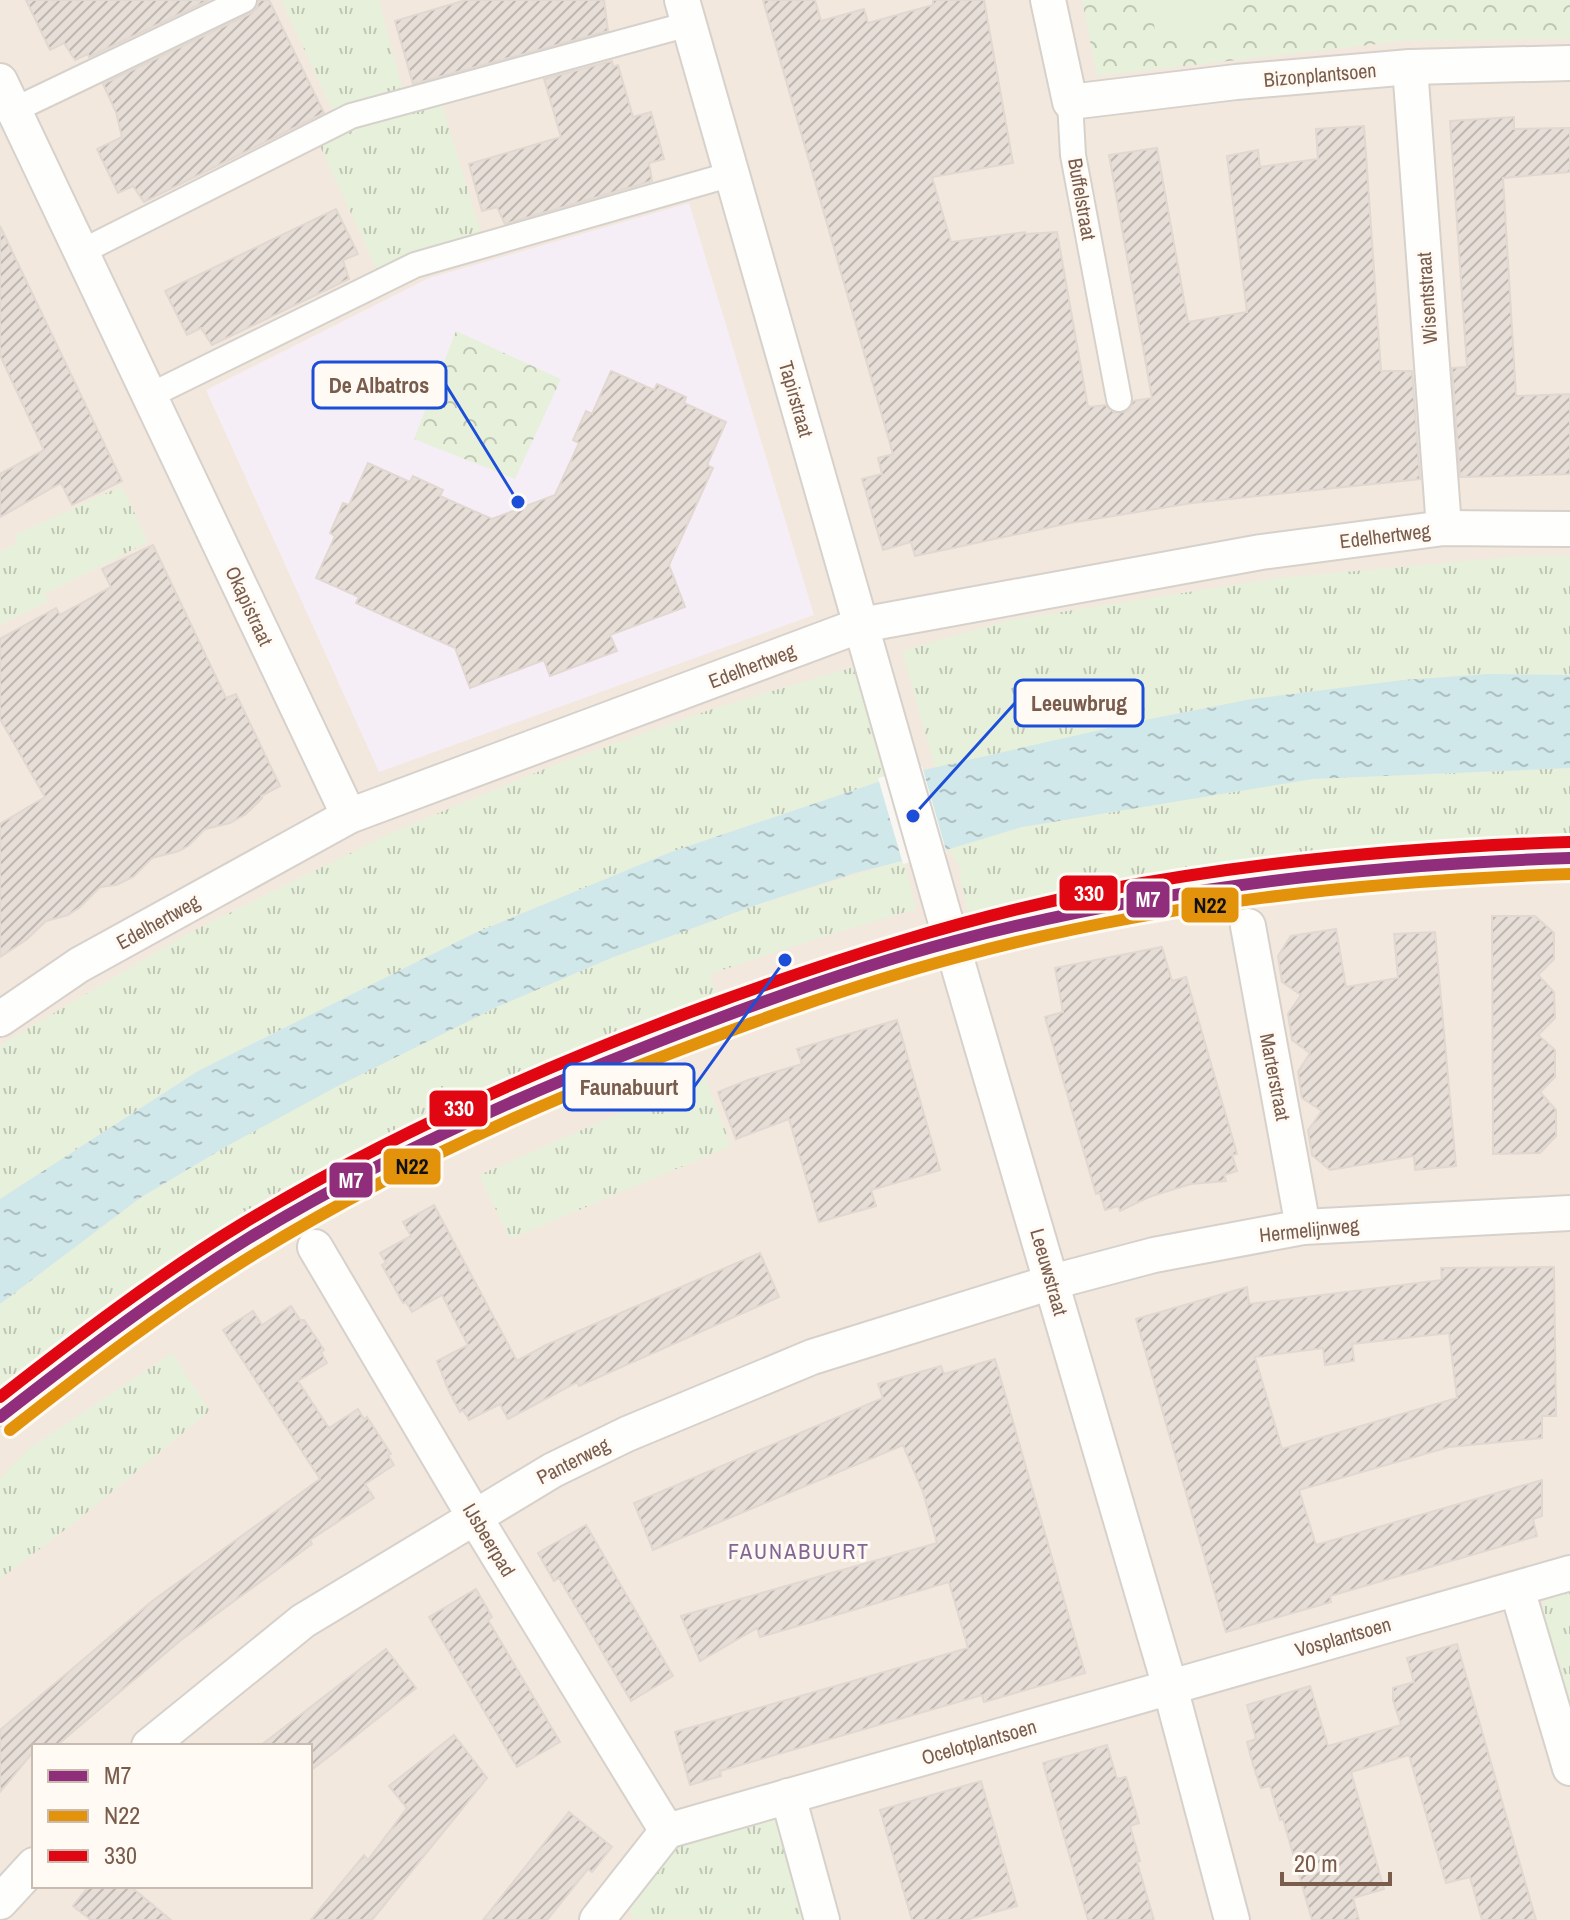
<svg xmlns="http://www.w3.org/2000/svg" width="1570" height="1920" font-family="'Archivo Narrow',sans-serif">
<style>
.residential{fill:#f2e8de;fill-rule:evenodd}
.education{fill:#f6eef6}
.grass{fill:url(#grass-tufts)}
.park{fill:url(#park-crowns)}
.pitch{fill:#e7f0db}
.water{fill:url(#water-ripples)}
.pier{fill:#f9f5f0}
.building{fill:url(#building-hatch);stroke:#e2d8d2;stroke-width:2;fill-rule:evenodd}
.lines{fill:none;stroke-linecap:round;stroke-linejoin:round}
.service-casing{stroke:#d7d1cb;stroke-width:20}
.pedestrian-casing{stroke:#d7d1cb;stroke-width:28}
.minor-casing{stroke:#d7d1cb;stroke-width:38}
.service{stroke:#fefefd;stroke-width:16}
.pedestrian{stroke:#fefefd;stroke-width:24}
.minor{stroke:#fefefd;stroke-width:34}
.bus-1-casing{stroke:#fffaf3;stroke-width:18}
.bus-2-casing{stroke:#fffaf3;stroke-width:18}
.bus-3-casing{stroke:#fffaf3;stroke-width:18}
.bus-1{stroke:#912e7b;stroke-width:12}
.bus-2{stroke:#e3920c;stroke-width:12}
.bus-3{stroke:#e00713;stroke-width:12}
.labels{text-anchor:middle;stroke-width:6;stroke-linejoin:round;paint-order:stroke}
.street-label{font-size:20px;fill:#7a5c4d;stroke:#fffaf3}
.neighbourhood-label{font-size:22px;letter-spacing:2px;fill:#846695;stroke:#fffaf3}
.leader{fill:none;stroke:#1d4ed8;stroke-width:3}
.callout-dot{fill:#1d4ed8;stroke:#fffaf3;stroke-width:3}
.callout{fill:#fffaf3;stroke:#1d4ed8;stroke-width:3}
.callout-label{font-size:22px;text-anchor:middle;font-weight:bold;fill:#7a5c4d}
.line-badge{stroke:#fffaf3;stroke-width:3}
.badge-label{font-size:22px;text-anchor:middle;font-weight:bold;fill:#fff}
.pale-badge-label{font-size:22px;text-anchor:middle;font-weight:bold;fill:#111}
</style>
<defs>
<pattern id="grass-tufts" width="24" height="20" patternUnits="userSpaceOnUse" patternTransform="scale(2)"><rect width="24" height="20" fill="#e7f0db"/><path d="M3 7l-1-3M5 7V3M7 7l1-3M15 17l-1-3M17 17v-4M19 17l1-3" fill="none" stroke="#c0c6b4"/></pattern>
<pattern id="park-crowns" width="20" height="18" patternUnits="userSpaceOnUse" patternTransform="scale(2)"><rect width="20" height="18" fill="#e7f0db"/><path d="M2 6a3 3 0 1 1 6 0M12 15a3 3 0 1 1 6 0" fill="none" stroke="#c0c6b4"/></pattern>
<pattern id="water-ripples" width="26" height="14" patternUnits="userSpaceOnUse" patternTransform="scale(2)"><rect width="26" height="14" fill="#d0e8ea"/><path d="M2 4q2-2 4 0t4 0M15 11q2-2 4 0t4 0" fill="none" stroke="#aebfc0"/></pattern>
<pattern id="building-hatch" width="6" height="6" patternUnits="userSpaceOnUse" patternTransform="scale(2)"><rect width="6" height="6" fill="#e6ded7"/><path d="M-1 1l2-2M0 6l6-6M5 7l2-2" fill="none" stroke="#bfb7b1"/></pattern>
</defs>
<rect width="100%" height="100%" fill="#f9f5f0"/>
<!-- residential -->
<path class="residential" d="M0 0H1570V1920H0ZM34 1746H310V1886H34Z"/>
<!-- education -->
<path class="education" d="M689 203 814 615 379 772 206 390 429 278Z"/>
<!-- grass -->
<g class="grass">
<path d="M281 0H379L409 114 442 104 481 233 426 248 377 270 320 146 344 135Z"/>
<path d="M122 486 148 542 45 594 48 601 0 625V552L17 543 15 535Z"/>
<path d="M1523 556H1570V675L1489 674 1403 680 1252 699 1140 721 935 768 902 651 1009 620 1278 578Z"/>
<path d="M861 665 893 777 671 852 475 933 198 1071 0 1199V1045L187 934 393 832 559 763 718 707Z"/>
<path d="M1570 768V840C1518 842 1464 841 1412 846 1263 860 1116 886 970 920L959 876 962 871 949 849 1022 827 1313 779Z"/>
<path d="M904 860 916 909 816 939 710 974 718 997 588 1048 376 1150 227 1236 0 1397V1304L140 1198 227 1146 336 1087 499 1006 611 958 756 905Z"/>
<path d="M705 1076 731 1146 510 1239 479 1175Z"/>
<path d="M172 1353 210 1411 78 1520 0 1579V1478L30 1448Z"/>
<path d="M1570 1587V1723L1542 1624 1541 1606 1551 1594Z"/>
<path d="M778 1814 810 1920 633 1919 630 1909 637 1888 676 1842Z"/>
</g>
<!-- park -->
<g class="park">
<path d="M1082 0H1570V39L1404 41 1097 76Z"/>
<path d="M456 331 561 379 515 479 414 439Z"/>
</g>
<!-- pitch -->
<path class="pitch" d="M1149 0H1216L1222 27 1157 39Z"/>
<!-- water -->
<path class="water" d="M1489 674 1570 675V768L1313 779 1022 827 949 849 855 873 756 905 611 958 499 1006 336 1087 227 1146 140 1198 0 1304V1199L198 1071 475 933 671 852 893 777 1140 721 1252 699 1403 680Z"/>
<!-- pier -->
<path class="pier" d="M922 766 947 854 903 864 878 778Z"/>
<!-- building -->
<g class="building">
<path d="M26 0H209L89 57 88 54 75 60 64 43 50 50Z"/>
<path d="M259 0H269L324 113 144 202 133 186 118 193 97 149 122 137 116 112 103 84 250 14 257 8Z"/>
<path d="M466 0H604L608 31 413 84 395 21Z"/>
<path d="M763 0H815L821 21 864 9 868 23 933 5V0H984L1013 163 932 177 951 242 1025 232 1026 234 1057 232 1088 407 1106 405 1115 413 1128 411 1133 401 1152 398 1109 155 1157 148 1188 322 1247 312 1227 156 1258 150 1260 167 1318 159 1316 129 1364 126 1381 371H1412L1420 479 1192 503 1070 523 915 556 911 542 883 550 862 479 882 474 878 458 893 454Z"/>
<path d="M612 61 613 67 618 65 633 117 651 112 664 159 649 163 652 181 505 224 497 207 482 211 469 164 561 137 544 79Z"/>
<path d="M1514 117V129L1570 128V172L1503 178 1516 396 1570 394V474L1460 477 1452 368 1467 367 1450 121Z"/>
<path d="M336 209 358 254 343 260 349 279 212 345 201 328 187 335 165 291Z"/>
<path d="M0 226 122 481 72 505 61 483 0 517V474L44 450 0 355Z"/>
<path d="M611 371 654 390 657 384 686 397 684 403 726 422 707 465 713 468 669 565 685 607 610 635 617 651 550 676 544 660 470 688 455 648 356 603 359 597 316 578 335 536 330 533 343 503 349 505 368 463 410 482 413 476 443 490 440 496 492 519 555 495 579 443 573 440 586 411 592 414Z"/>
<path d="M153 545 226 698 236 694 280 786 261 796 262 798 246 814 230 823 205 829 188 846 179 851 152 858 133 877 116 885 100 887 80 907 68 915 46 921 26 940 0 957V824L45 797 0 719V639L56 608 60 615 111 587 102 569Z"/>
<path d="M1492 916H1535L1554 933V959L1538 975 1554 992 1555 1018 1538 1035 1555 1050V1077L1540 1092 1556 1110V1136L1540 1153 1493 1154Z"/>
<path d="M1336 929 1346 987 1398 978 1394 934 1435 932 1456 1166 1415 1170 1414 1156 1330 1170 1312 1155 1308 1130 1322 1111 1302 1098 1298 1072 1310 1053 1292 1040 1288 1014 1301 995 1282 982 1278 956 1291 936Z"/>
<path d="M1162 947 1172 981 1186 977 1237 1154 1232 1155 1237 1171 1224 1175 1226 1181 1191 1184 1171 1190 1149 1197 1120 1211 1118 1206 1105 1210 1100 1193 1096 1194 1045 1017 1063 1012 1055 968Z"/>
<path d="M897 1020 940 1170 871 1190 876 1206 819 1222 789 1119 736 1139 718 1092 748 1080 802 1064 797 1049Z"/>
<path d="M434 1205 517 1361 546 1345 760 1253 779 1297 579 1386 577 1382 508 1419 500 1404 469 1420 463 1410 460 1412 448 1389 437 1361 468 1345 442 1295 412 1312 406 1302 403 1303 382 1265 386 1263 380 1253 411 1236 403 1222Z"/>
<path d="M1554 1267 1556 1416H1542V1438L1449 1447 1299 1490 1316 1545 1542 1480V1516L1533 1519 1537 1536 1330 1596 1331 1602 1226 1632 1136 1319 1247 1287 1249 1304 1442 1280 1441 1268ZM1449 1333 1457 1398 1282 1449 1255 1357 1323 1348 1325 1365 1354 1361 1352 1344Z"/>
<path d="M291 1306 300 1320H304L324 1350 321 1352 327 1363 298 1381 329 1428 358 1409 364 1419 367 1417 391 1454 388 1455 394 1465 365 1484 374 1498 310 1540 312 1544 181 1640 56 1746H34V1751L0 1792V1730L151 1602 320 1479 223 1330 253 1311 262 1325Z"/>
<path d="M995 1359 1085 1673 984 1702 982 1695 720 1771 721 1776 690 1785 675 1732 968 1648 949 1582 760 1637 757 1628 700 1661 681 1616 937 1543 923 1492 903 1445 653 1550 634 1503 883 1398 878 1384 941 1366 944 1374Z"/>
<path d="M586 1525 673 1676 631 1701 559 1578 554 1581 538 1553Z"/>
<path d="M476 1589 492 1617 488 1620 560 1742 517 1767 429 1617Z"/>
<path d="M1457 1644 1536 1920H1482L1470 1877 1446 1883 1409 1755 1351 1772 1384 1889 1353 1898 1359 1920H1312L1283 1819 1280 1820 1270 1786 1261 1788 1253 1765 1247 1742 1256 1739 1247 1705 1310 1686 1328 1746 1401 1725 1393 1700V1688L1414 1682 1407 1658Z"/>
<path d="M386 1649 416 1688 344 1745 310 1771V1746H260Z"/>
<path d="M454 1735 487 1778 372 1920H311L364 1855 368 1860 407 1808 389 1786Z"/>
<path d="M1107 1745 1117 1779 1126 1777 1139 1823 1130 1826 1140 1861 1137 1862 1154 1920H1088L1043 1763Z"/>
<path d="M981 1781 1017 1906 966 1920H912L880 1810Z"/>
<path d="M569 1812 612 1847 603 1858 592 1872 588 1869 547 1920H483Z"/>
<path d="M89 1886H130L171 1920H91L73 1906Z"/>
</g>
<g class="lines">
<defs>
<path id="service" d="M0 1417C63 1368 126 1320 192 1275 338 1177 500 1102 664 1039 760 1003 856 968 955 941 1155 888 1363 862 1570 858"/>
<g id="pedestrian">
<path d="M1070 102 1073 155 1119 399"/>
<path d="M14 110 244 0"/>
<path d="M81 252 351 116 689 24"/>
<path d="M149 396 415 265 732 174"/>
</g>
<g id="minor">
<path d="M682 0 963 982 1170 1687 1232 1920"/>
<path d="M1048 0 1070 102 1236 82 1410 67 1570 63"/>
<path d="M1410 67 1444 528"/>
<path d="M0 81 349 816"/>
<path d="M1248 926 1303 1227"/>
<path d="M0 1019 79 965 349 816 861 625 1261 552 1444 528 1570 529"/>
<path d="M315 1247 474 1516 667 1831"/>
<path d="M1517 1589 1570 1768"/>
<path d="M149 1746 303 1621 553 1470 627 1434 812 1357 1052 1282 1154 1255 1303 1227 1570 1213"/>
<path d="M788 1796 822 1920"/>
<path d="M0 1902 34 1865"/>
<path d="M597 1920 667 1831 1570 1573"/>
</g>
</defs>
<!-- service casing -->
<use href="#service" class="service-casing"/>
<!-- pedestrian casing -->
<use href="#pedestrian" class="pedestrian-casing"/>
<!-- minor casing -->
<use href="#minor" class="minor-casing"/>
<!-- service -->
<use href="#service" class="service"/>
<!-- pedestrian -->
<use href="#pedestrian" class="pedestrian"/>
<!-- minor -->
<use href="#minor" class="minor"/>
<defs>
<path id="bus-1" d="M0 1417C81 1354 162 1292 249 1238 371 1164 500 1104 632 1052 737 1010 845 970 955 941 1156 888 1362 865 1570 858"/>
<path id="bus-2" d="M10 1430C90 1367 171 1305 258 1252 378 1178 507 1118 638 1066 743 1025 849 986 958 957 1158 903 1364 881 1570 874"/>
<path id="bus-3" d="M0 1397C78 1336 158 1275 242 1224 388 1135 544 1066 704 1007 835 959 967 917 1104 890 1258 861 1413 847 1569 842"/>
</defs>
<!-- bus-1 casing -->
<use href="#bus-1" class="bus-1-casing"/>
<!-- bus-2 casing -->
<use href="#bus-2" class="bus-2-casing"/>
<!-- bus-3 casing -->
<use href="#bus-3" class="bus-3-casing"/>
<!-- bus-1 -->
<use href="#bus-1" class="bus-1"/>
<!-- bus-2 -->
<use href="#bus-2" class="bus-2"/>
<!-- bus-3 -->
<use href="#bus-3" class="bus-3"/>
</g>
<g class="labels">
<!-- street labels -->
<g class="street-label">
<text transform="translate(1320 75) rotate(-5)" y="7">Bizonplantsoen</text>
<text transform="translate(1082 199) rotate(80)" y="7">Buffelstraat</text>
<text transform="translate(1427 298) rotate(-94)" y="7">Wisentstraat</text>
<text transform="translate(796 399) rotate(74)" y="7">Tapirstraat</text>
<text transform="translate(1385 536) rotate(-7)" y="7">Edelhertweg</text>
<text transform="translate(249 606) rotate(65)" y="7">Okapistraat</text>
<text transform="translate(752 666) rotate(-21)" y="7">Edelhertweg</text>
<text transform="translate(158 922) rotate(-29)" y="7">Edelhertweg</text>
<text transform="translate(1275 1077) rotate(79)" y="7">Marterstraat</text>
<text transform="translate(1309 1230) rotate(-6)" y="7">Hermelijnweg</text>
<text transform="translate(1049 1272) rotate(74)" y="7">Leeuwstraat</text>
<text transform="translate(573 1461) rotate(-27)" y="7">Panterweg</text>
<text transform="translate(489 1540) rotate(59)" y="7">IJsbeerpad</text>
<text transform="translate(1343 1637) rotate(-16)" y="7">Vosplantsoen</text>
<text transform="translate(979 1742) rotate(-16)" y="7">Ocelotplantsoen</text>
</g>
<!-- neighbourhood labels -->
<g class="neighbourhood-label">
<text x="799" y="1559">FAUNABUURT</text>
</g>
</g>
<!-- callouts -->
<path class="leader" d="M518 502L446 385M913 816L1015 703M785 960L694 1087"/>
<g class="callout-dot">
<circle cx="518" cy="502" r="8"/>
<circle cx="913" cy="816" r="8"/>
<circle cx="785" cy="960" r="8"/>
</g>
<g class="callout">
<rect x="313" y="362" width="133" height="46" rx="8"/>
<rect x="1015" y="680" width="128" height="46" rx="8"/>
<rect x="564" y="1064" width="130" height="46" rx="8"/>
</g>
<g class="callout-label">
<text x="379" y="393">De Albatros</text>
<text x="1079" y="711">Leeuwbrug</text>
<text x="629" y="1095">Faunabuurt</text>
</g>
<g class="line-badge">
<rect x="1058" y="874" width="61" height="38" rx="8" fill="#e00713"/>
<rect x="1125" y="880" width="46" height="39" rx="8" fill="#912e7b"/>
<rect x="1180" y="886" width="60" height="38" rx="8" fill="#e3920c"/>
<rect x="428" y="1089" width="61" height="39" rx="8" fill="#e00713"/>
<rect x="382" y="1147" width="60" height="39" rx="8" fill="#e3920c"/>
<rect x="328" y="1161" width="46" height="38" rx="8" fill="#912e7b"/>
</g>
<g class="badge-label">
<text x="1089" y="901">330</text>
<text x="1148" y="907">M7</text>
<text x="459" y="1116">330</text>
<text x="351" y="1188">M7</text>
</g>
<g class="pale-badge-label">
<text x="1210" y="913">N22</text>
<text x="412" y="1174">N22</text>
</g>
<!-- legend -->
<rect x="32" y="1744" width="280" height="144" fill="#fffaf3" stroke="#cabbb1" stroke-width="2"/>
<rect x="48" y="1770" width="40" height="12" fill="#912e7b" stroke="#cabbb1" stroke-width="2"/>
<text x="104" y="1784" font-size="24" fill="#7a5c4d">M7</text>
<rect x="48" y="1810" width="40" height="12" fill="#e3920c" stroke="#cabbb1" stroke-width="2"/>
<text x="104" y="1824" font-size="24" fill="#7a5c4d">N22</text>
<rect x="48" y="1850" width="40" height="12" fill="#e00713" stroke="#cabbb1" stroke-width="2"/>
<text x="104" y="1864" font-size="24" fill="#7a5c4d">330</text>
<!-- scale -->
<path d="M1282 1872v12h108v-12" fill="none" stroke="#7a5c4d" stroke-width="4"/>
<text x="1294" y="1872" font-size="24" fill="#7a5c4d" stroke="#fffaf3" stroke-width="6" paint-order="stroke">20 m</text>
</svg>
